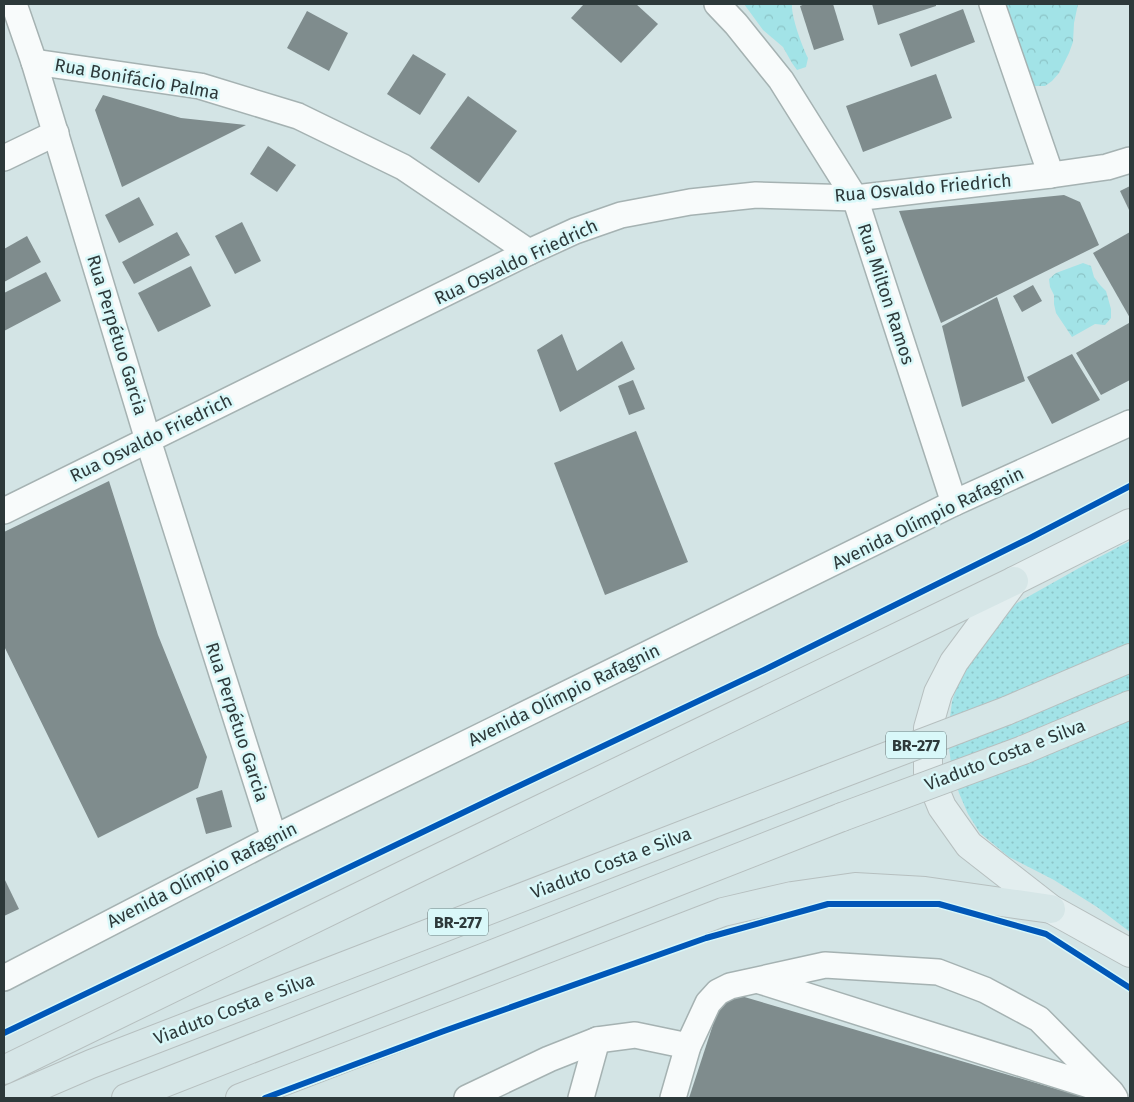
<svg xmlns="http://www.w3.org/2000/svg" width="1134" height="1102" font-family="'Fira Sans',sans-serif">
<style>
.grass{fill:url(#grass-dots)}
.forest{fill:url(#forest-crowns)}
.building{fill:#7f8c8d}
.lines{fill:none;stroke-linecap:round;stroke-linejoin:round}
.minor-casing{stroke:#a5b2b2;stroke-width:28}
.major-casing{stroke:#b6bfbf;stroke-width:30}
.highway-casing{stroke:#b6bfbf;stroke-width:30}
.minor{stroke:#f8fbfb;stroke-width:25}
.major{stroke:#e3eeef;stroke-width:28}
.highway{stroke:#d6e6e7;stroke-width:28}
.highway-bridge-casing{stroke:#b6bfbf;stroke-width:30;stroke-linecap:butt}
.highway-bridge{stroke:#d6e6e7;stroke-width:28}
.cycleway-casing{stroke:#d9f8f9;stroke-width:9}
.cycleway{stroke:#0057b8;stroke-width:6}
.labels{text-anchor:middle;stroke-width:5;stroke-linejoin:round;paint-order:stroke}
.shield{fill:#d9f8f9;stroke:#617273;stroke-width:1}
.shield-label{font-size:16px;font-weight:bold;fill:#2d393a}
.street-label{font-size:18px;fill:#2d393a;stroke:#d9f8f9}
</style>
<defs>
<pattern id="grass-dots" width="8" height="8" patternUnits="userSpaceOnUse" patternTransform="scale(1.25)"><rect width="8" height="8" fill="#a2e3e7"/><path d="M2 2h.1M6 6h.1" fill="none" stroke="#8cc4c7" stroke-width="1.8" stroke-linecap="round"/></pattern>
<pattern id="forest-crowns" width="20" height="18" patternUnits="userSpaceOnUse" patternTransform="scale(1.25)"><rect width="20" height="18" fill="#a2e3e7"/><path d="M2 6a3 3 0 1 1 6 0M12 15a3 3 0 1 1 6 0" fill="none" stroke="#8cc4c7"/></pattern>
</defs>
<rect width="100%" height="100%" fill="#d3e4e5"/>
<!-- grass -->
<path class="grass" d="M1130 541V932L1097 907 1054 880 1009 857 980 833 968 814 959 793 952 771 949 748V725L952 702 959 679 999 618 1017 603 1088 563Z"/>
<!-- forest -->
<g class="forest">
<path d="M744 4H792C791 16 802 46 808 58L806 67 797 70 792 63 783 47 763 30Z"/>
<path d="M998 4H1078L1074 23 1073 42 1069 53 1059 73 1052 81 1045 86H1035L1030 79Z"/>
<path d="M1083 263 1091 266 1094 277 1100 285 1106 291 1111 309V318L1105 325 1095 324 1072 337 1056 313 1054 304V295L1050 287 1049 279 1056 273Z"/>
</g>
<!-- building -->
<g class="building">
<path d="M584 4H636L658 24 621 63 571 18Z"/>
<path d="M805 4H833L844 40 814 50 800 6Z"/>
<path d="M872 4H936V6L878 25Z"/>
<path d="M963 9 975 42 911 67 899 34Z"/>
<path d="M307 11 348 33 329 71 287 48Z"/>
<path d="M413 54 446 74 420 115 387 94Z"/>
<path d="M936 74 952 118 863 152 846 106Z"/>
<path d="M103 95 181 118 246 125 122 187 95 110Z"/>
<path d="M468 96 517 131 479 183 430 148Z"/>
<path d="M268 146 296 165 277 192 250 174Z"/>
<path d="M1130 186V212L1120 191Z"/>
<path d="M1064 195 1080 202 1099 245 941 323 899 211Z"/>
<path d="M139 197 154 225 119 243 105 215Z"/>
<path d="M242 222 261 261 235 274 215 236Z"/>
<path d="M177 232 190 255 134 284 122 262Z"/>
<path d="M1130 232V318L1093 253Z"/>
<path d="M27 236 41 262 4 282V249Z"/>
<path d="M191 266 211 306 158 332 138 293Z"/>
<path d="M46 272 61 301 4 331V293Z"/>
<path d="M1033 285 1042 301 1022 312 1013 296Z"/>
<path d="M997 297 1025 381 962 407 942 326Z"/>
<path d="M1129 323 1130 325V380L1101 395 1076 353Z"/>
<path d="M562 334 577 371 622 341 635 369 560 412 537 350Z"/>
<path d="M1072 354 1100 400 1052 424 1027 377Z"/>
<path d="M633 380 645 409 629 415 618 386Z"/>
<path d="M636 431 688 562 605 595 554 463Z"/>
<path d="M109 481 158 635 207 757 198 788 98 838 4 646V532Z"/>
<path d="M222 790 232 827 206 834 196 798Z"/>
<path d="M4 878 19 909 4 916Z"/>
<path d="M724 991 1087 1098H689Z"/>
</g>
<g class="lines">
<defs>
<g id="minor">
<path d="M14 4 34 62 148 440 274 838"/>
<path d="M717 4 736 24 781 80 855 198 954 503"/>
<path d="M992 4 1051 175"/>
<path d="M34 62 200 86 298 116 403 167 529 252"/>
<path d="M4 158 56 133"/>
<path d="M4 511 529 252 575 231 621 215 690 202 756 195 855 198 1051 175 1107 167 1130 160"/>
<path d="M4 978 274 838 954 503 1130 423"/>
<path d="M760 981 1108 1091"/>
<path d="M467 1098 549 1059 597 1040 635 1035 688 1046"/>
<path d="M581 1098 597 1040"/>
<path d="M673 1098 688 1046 708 1003 718 992 730 986 825 965 938 972 985 990 1039 1019 1111 1092 1115 1098"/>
</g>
<path id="major" d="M1130 523 1014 581 954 662 938 693 928 728V773L942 807 969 845 1051 909 1130 953"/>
<g id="highway">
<path d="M1006 711 1130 658"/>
<path d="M1023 750 1130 705"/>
<path d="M4 1070 414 870 1014 581"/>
<path d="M12 1098 91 1064 825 780"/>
<path d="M126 1098 842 817"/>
<path d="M240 1098 723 912 792 896 855 887 925 891 1051 909"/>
</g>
</defs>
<!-- minor casing -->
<use href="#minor" class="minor-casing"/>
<!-- major casing -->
<use href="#major" class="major-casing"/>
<!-- highway casing -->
<use href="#highway" class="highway-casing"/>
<!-- minor -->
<use href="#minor" class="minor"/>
<!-- major -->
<use href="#major" class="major"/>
<!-- highway -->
<use href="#highway" class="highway"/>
<defs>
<g id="highway-bridge">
<path d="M825 780 1006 711"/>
<path d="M842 817 1023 750"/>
</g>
</defs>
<!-- highway-bridge casing -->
<use href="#highway-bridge" class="highway-bridge-casing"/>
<!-- highway-bridge -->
<use href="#highway-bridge" class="highway-bridge"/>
<defs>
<g id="cycleway">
<path d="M4 1033 504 793 764 670 1030 538 1130 486"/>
<path d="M265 1098 444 1031 706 938 828 904H939L1046 934 1130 988"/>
</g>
</defs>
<!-- cycleway casing -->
<use href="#cycleway" class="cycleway-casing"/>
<!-- cycleway -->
<use href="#cycleway" class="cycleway"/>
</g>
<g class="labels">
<!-- shield labels -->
<g class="shield">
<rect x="886" y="731.5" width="60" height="27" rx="4"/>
<rect x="428" y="908.5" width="60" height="27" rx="4"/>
</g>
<g class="shield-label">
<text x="916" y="751">BR-277</text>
<text x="458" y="928">BR-277</text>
</g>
<!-- street labels -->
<g class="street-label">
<text transform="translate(137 79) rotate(10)" y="6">Rua Bonifácio Palma</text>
<text transform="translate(923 188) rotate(-5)" y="6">Rua Osvaldo Friedrich</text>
<text transform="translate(516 262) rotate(-25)" y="6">Rua Osvaldo Friedrich</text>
<text transform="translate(886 294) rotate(72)" y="6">Rua Milton Ramos</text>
<text transform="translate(117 335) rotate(73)" y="6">Rua Perpétuo Garcia</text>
<text transform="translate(151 438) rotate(-26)" y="6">Rua Osvaldo Friedrich</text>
<text transform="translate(928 518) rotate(-26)" y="6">Avenida Olímpio Rafagnin</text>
<text transform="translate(564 695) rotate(-26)" y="6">Avenida Olímpio Rafagnin</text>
<text transform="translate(237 722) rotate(72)" y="6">Rua Perpétuo Garcia</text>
<text transform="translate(1005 755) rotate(-21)" y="6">Viaduto Costa e Silva</text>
<text transform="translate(611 863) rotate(-21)" y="6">Viaduto Costa e Silva</text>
<text transform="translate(202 875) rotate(-27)" y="6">Avenida Olímpio Rafagnin</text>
<text transform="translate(234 1009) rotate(-21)" y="6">Viaduto Costa e Silva</text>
</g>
</g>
<!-- border -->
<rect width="1134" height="1102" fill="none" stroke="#2d393a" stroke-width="10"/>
</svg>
